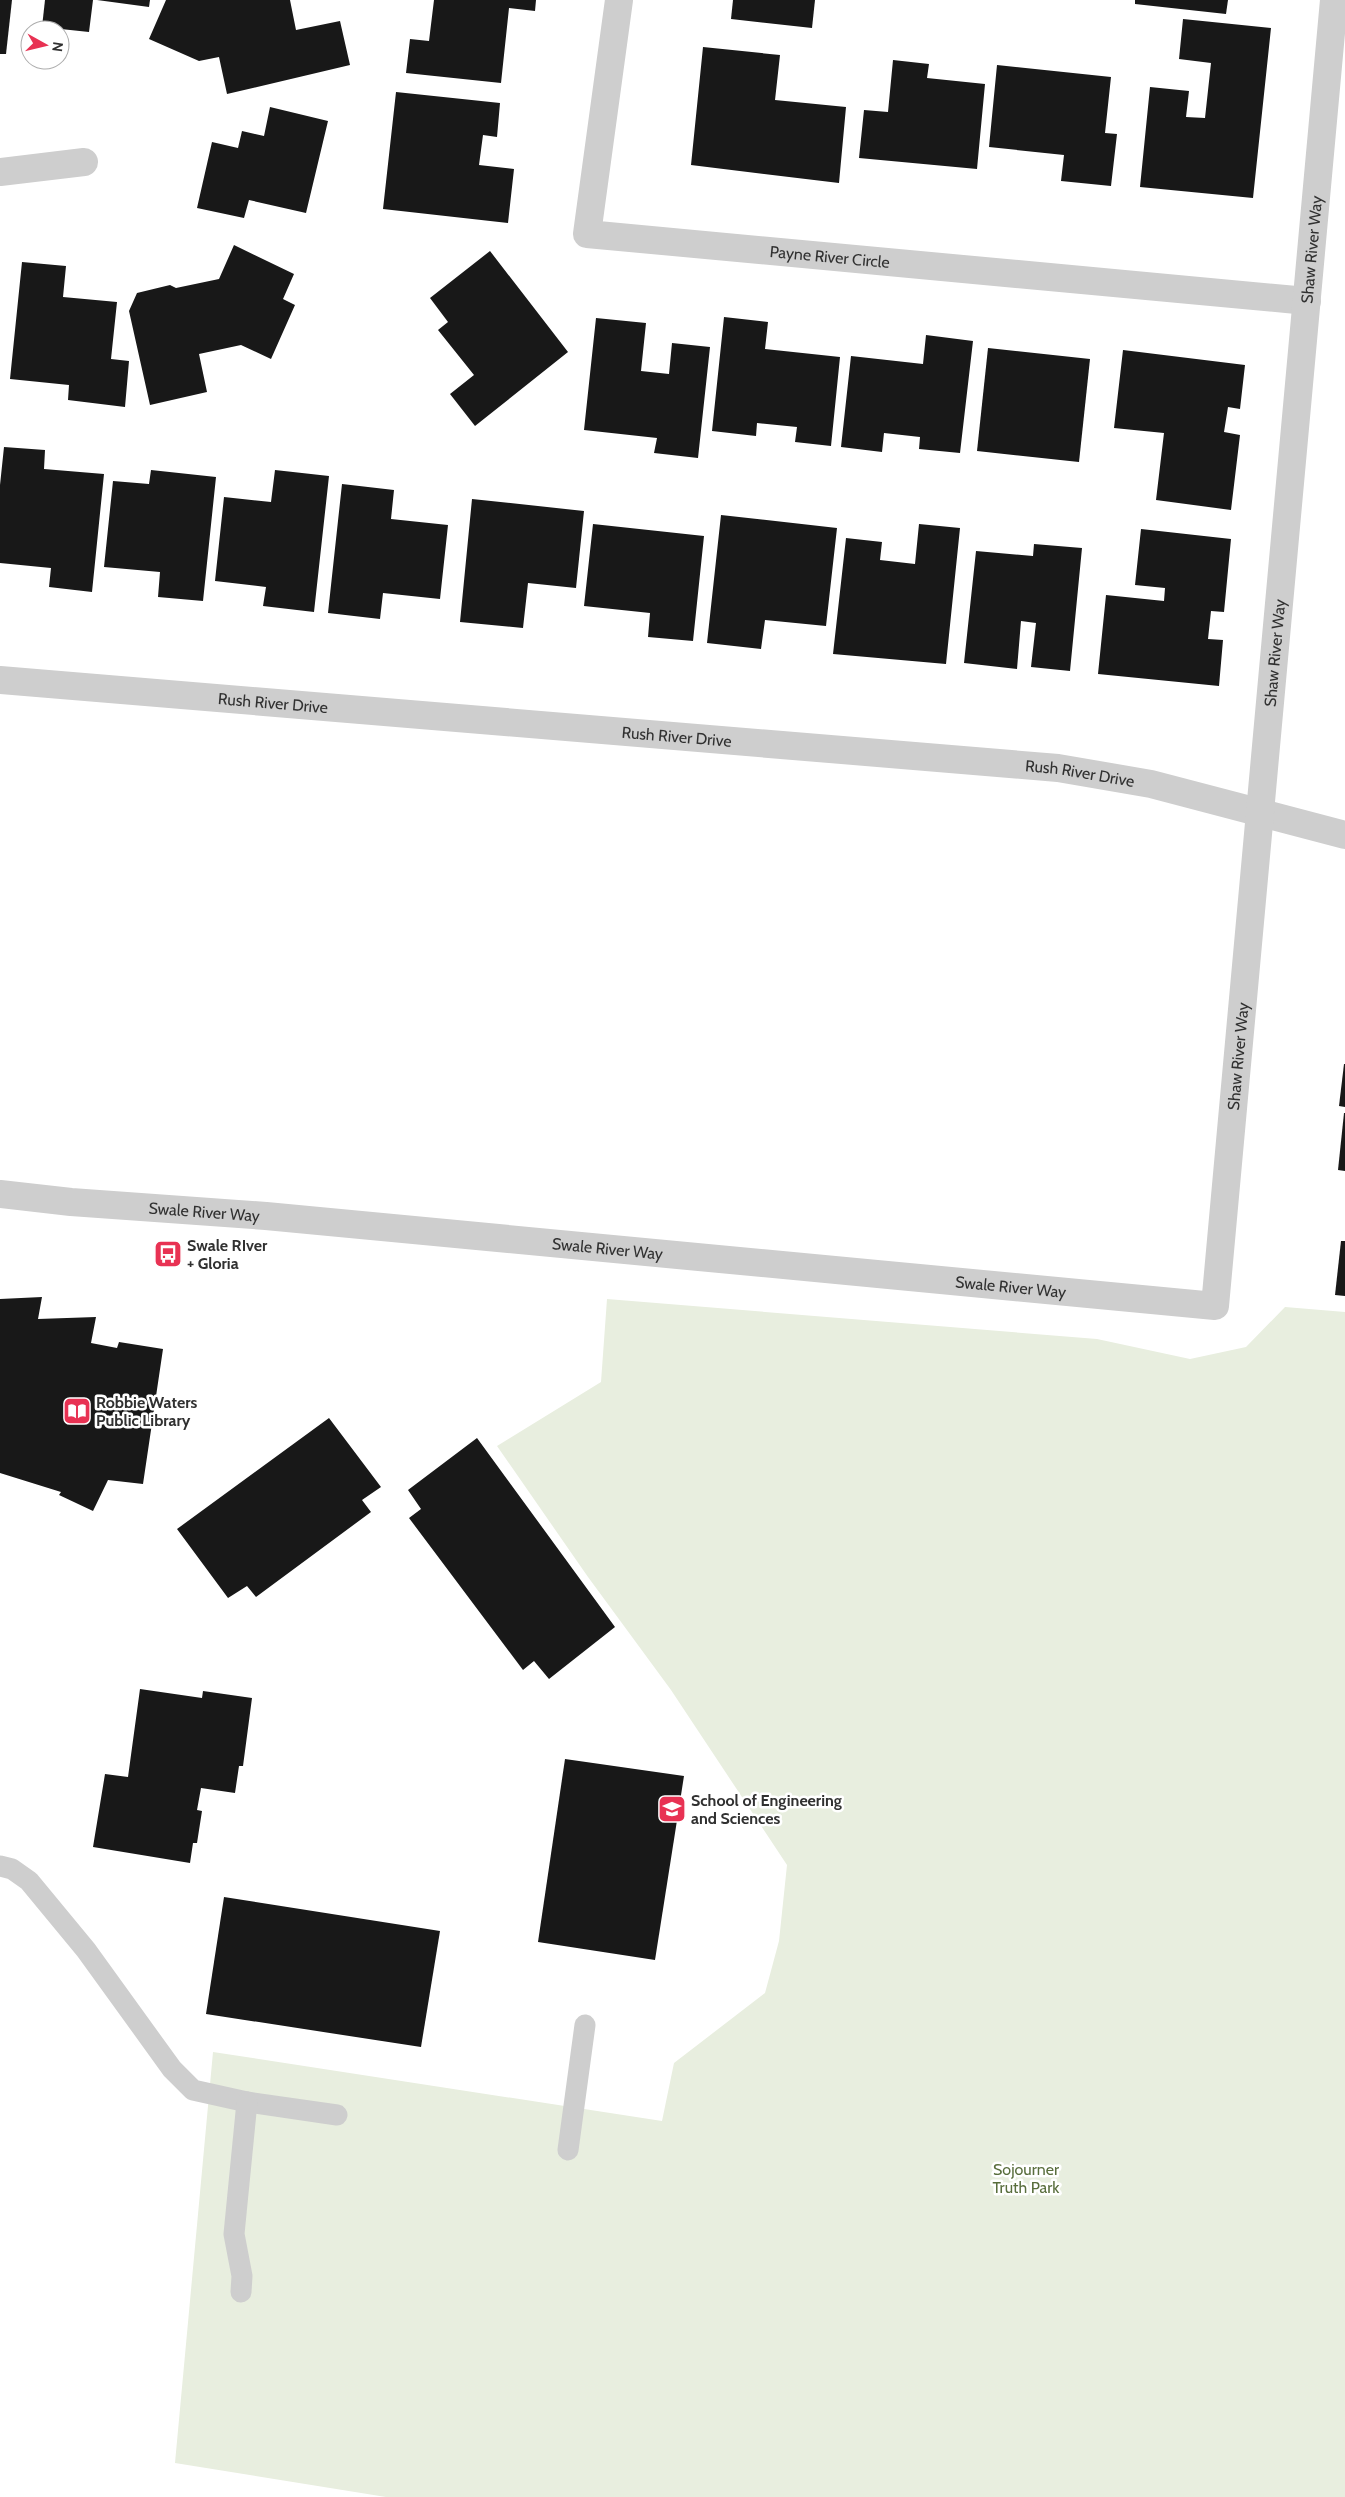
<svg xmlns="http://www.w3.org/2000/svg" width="1345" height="2497" font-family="Cabin,sans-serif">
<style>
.green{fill:#e8eedf}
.building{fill:#181818}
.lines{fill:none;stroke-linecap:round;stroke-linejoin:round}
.service{stroke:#cecece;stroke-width:21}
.minor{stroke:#cecece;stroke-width:28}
.labels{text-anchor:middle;stroke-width:5;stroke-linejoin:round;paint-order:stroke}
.street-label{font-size:16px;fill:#313131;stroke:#fff}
.poi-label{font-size:16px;font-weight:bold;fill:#313131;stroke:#fff;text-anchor:start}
.park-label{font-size:16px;fill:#596e3d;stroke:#fff}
</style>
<rect width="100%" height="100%" fill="#fff"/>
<!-- green -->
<path class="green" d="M607 1299 1097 1339 1190 1359 1246 1347 1285 1307 1345 1312V2497H386L175 2463 213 2052 662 2121 674 2063 765 1993 779 1941 787 1865 671 1690 588 1577 497 1446 601 1382Z"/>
<!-- building -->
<g class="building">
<path d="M0 0H12L6 54H0Z"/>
<path d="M45 0H93L89 32 42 27Z"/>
<path d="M97 0H150L149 7Z"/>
<path d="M166 0H290L296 30 340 21 350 65 227 94 219 57 199 61 149 39Z"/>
<path d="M434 0H536L535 11 509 8 501 83 406 73 410 39 429 41Z"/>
<path d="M733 0H815L812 28 731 19Z"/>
<path d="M1135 0H1228L1226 14 1135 4Z"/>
<path d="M1183 19 1271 28 1253 198 1140 187 1150 87 1189 91 1186 117 1205 118 1211 63 1179 59Z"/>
<path d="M703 47 780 55 775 100 846 107 839 183 691 165Z"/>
<path d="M893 60 929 64 927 78 985 84 977 169 859 158 864 110 888 112Z"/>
<path d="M997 65 1111 77 1105 133 1117 134 1111 186 1061 181 1064 155 989 147Z"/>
<path d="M396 92 500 103 497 137 483 135 479 165 514 169 508 223 383 209Z"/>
<path d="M270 107 328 121 306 213 249 200 244 218 197 208 212 142 238 148 242 131 264 136Z"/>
<path d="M234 245 294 274 283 299 295 305 271 359 241 345 199 354 207 392 150 405 129 311 137 293 170 285 176 288 219 279Z"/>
<path d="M490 251 568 352 475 426 450 394 474 375 438 330 448 322 430 298Z"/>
<path d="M22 262 66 266 63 297 117 302 111 359 129 361 125 407 68 400 69 385 10 379Z"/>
<path d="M724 317 768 322 765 349 840 357 831 446 795 442 797 427 757 423 756 436 712 431Z"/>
<path d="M596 318 646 323 641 371 669 374 672 343 710 347 698 458 654 453 657 438 584 430Z"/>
<path d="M926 335 973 341 960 453 919 449 920 437 884 433 882 452 841 447 851 356 923 364Z"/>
<path d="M988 348 1090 359 1079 462 977 451Z"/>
<path d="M1123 350 1245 365 1240 409 1228 407 1224 432 1240 435 1231 510 1156 500 1164 433 1114 428Z"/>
<path d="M4 447 45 450 44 469 104 474 92 592 49 587 51 568 0 563V485Z"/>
<path d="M151 470 216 477 203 601 158 597 160 572 104 567 113 481 149 484Z"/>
<path d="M275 470 329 476 314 612 263 606 266 587 215 581 224 497 271 502Z"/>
<path d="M342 484 394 490 391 519 448 525 440 599 383 593 380 619 328 613Z"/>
<path d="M472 499 584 511 576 588 528 583 523 628 460 622Z"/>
<path d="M721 515 837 528 826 626 765 620 761 649 707 643Z"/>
<path d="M593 524 704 536 693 641 648 637 650 613 584 606Z"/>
<path d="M919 524 960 528 946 664 833 654 846 538 882 542 880 560 915 564Z"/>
<path d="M1141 529 1231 539 1224 612 1211 611 1208 639 1223 640 1219 686 1098 674 1106 595 1164 601 1165 588 1135 585Z"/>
<path d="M1034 544 1082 548 1070 671 1031 667 1036 623 1021 621 1017 669 964 663 976 551 1033 556Z"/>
<path d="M1344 1064H1345V1107L1339 1106Z"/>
<path d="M1344 1113H1345V1171L1338 1170Z"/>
<path d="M1341 1241H1345V1296L1335 1295Z"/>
<path d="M42 1297 38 1319 96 1317 91 1343 117 1348 119 1342 163 1349 143 1484 108 1480 93 1511 59 1495 61 1492 0 1473V1299Z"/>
<path d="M329 1418 381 1487 362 1500 371 1512 256 1597 247 1586 228 1598 177 1529Z"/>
<path d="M477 1438 615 1627 549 1679 534 1661 523 1670 409 1518 421 1509 408 1490Z"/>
<path d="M140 1689 202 1698 203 1691 252 1698 243 1766H239L235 1793 201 1788 197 1810 202 1811 197 1843H193L190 1863 93 1847 105 1774 128 1777Z"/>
<path d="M565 1759 684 1776 655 1960 538 1942Z"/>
<path d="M224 1897 440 1931 421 2047 206 2014Z"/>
</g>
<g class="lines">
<!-- service -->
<g class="service">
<path d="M0 1866 12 1869 29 1881 86 1950 172 2069 193 2090 247 2102 337 2115"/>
<path d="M568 2150 585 2025"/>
<path d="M241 2292 242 2276 234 2234 247 2102"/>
</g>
<!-- minor -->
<g class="minor">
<path id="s1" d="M619 0 587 234 1307 301"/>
<path d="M0 172 84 162"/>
<path id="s2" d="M0 680 1058 768 1151 784 1345 835"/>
<path id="s3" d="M0 1194 71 1202 266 1216 1215 1306 1334 0"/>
</g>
</g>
<!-- icons -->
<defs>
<symbol id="bus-square" viewBox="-11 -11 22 22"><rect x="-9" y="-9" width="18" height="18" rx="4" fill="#e83253" stroke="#fff"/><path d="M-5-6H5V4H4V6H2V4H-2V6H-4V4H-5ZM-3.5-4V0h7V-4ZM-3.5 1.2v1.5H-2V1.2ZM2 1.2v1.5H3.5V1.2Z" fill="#fff"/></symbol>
<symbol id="library-square" viewBox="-11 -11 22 22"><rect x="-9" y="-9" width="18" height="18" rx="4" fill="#e83253" stroke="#fff"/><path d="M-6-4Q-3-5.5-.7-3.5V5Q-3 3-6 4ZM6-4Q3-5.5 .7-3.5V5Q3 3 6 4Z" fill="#fff"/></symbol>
<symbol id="school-square" viewBox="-11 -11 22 22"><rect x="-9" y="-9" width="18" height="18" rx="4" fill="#e83253" stroke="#fff"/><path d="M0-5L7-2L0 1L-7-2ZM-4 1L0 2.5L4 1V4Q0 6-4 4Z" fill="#fff"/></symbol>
</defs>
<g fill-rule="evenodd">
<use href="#bus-square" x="152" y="1238" width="32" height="32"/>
<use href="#library-square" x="61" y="1395" width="32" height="32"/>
<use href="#school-square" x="656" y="1793" width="32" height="32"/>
</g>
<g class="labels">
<!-- street labels -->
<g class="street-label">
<text dy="6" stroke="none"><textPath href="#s3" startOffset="2281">Shaw River Way</textPath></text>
<text dy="6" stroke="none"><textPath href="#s1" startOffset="480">Payne River Circle</textPath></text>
<text dy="6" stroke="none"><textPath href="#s3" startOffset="1876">Shaw River Way</textPath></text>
<text dy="6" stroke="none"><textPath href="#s2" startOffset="274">Rush River Drive</textPath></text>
<text dy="6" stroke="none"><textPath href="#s2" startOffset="679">Rush River Drive</textPath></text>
<text dy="6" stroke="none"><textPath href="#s2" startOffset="1084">Rush River Drive</textPath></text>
<text dy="6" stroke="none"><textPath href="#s3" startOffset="1471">Shaw River Way</textPath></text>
<text dy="6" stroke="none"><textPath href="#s3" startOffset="205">Swale River Way</textPath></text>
<text dy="6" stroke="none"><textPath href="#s3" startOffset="610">Swale River Way</textPath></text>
<text dy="6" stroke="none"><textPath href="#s3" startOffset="1015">Swale River Way</textPath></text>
</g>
<!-- poi labels -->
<g class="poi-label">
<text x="187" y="1251">Swale RIver<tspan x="187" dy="18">+ Gloria</tspan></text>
<text x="96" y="1408">Robbie Waters<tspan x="96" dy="18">Public Library</tspan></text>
<text x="691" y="1806">School of Engineering<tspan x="691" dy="18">and Sciences</tspan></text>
</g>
<!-- park labels -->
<g class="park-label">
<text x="1026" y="2175">Sojourner<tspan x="1026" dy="18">Truth Park</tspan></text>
</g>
</g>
<!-- north arrow -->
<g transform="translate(45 45) rotate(98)"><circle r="24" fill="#ffffff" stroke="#adadad"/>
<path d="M0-4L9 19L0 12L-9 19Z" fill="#e83253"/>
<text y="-8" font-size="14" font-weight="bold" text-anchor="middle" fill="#313131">N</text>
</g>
</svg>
